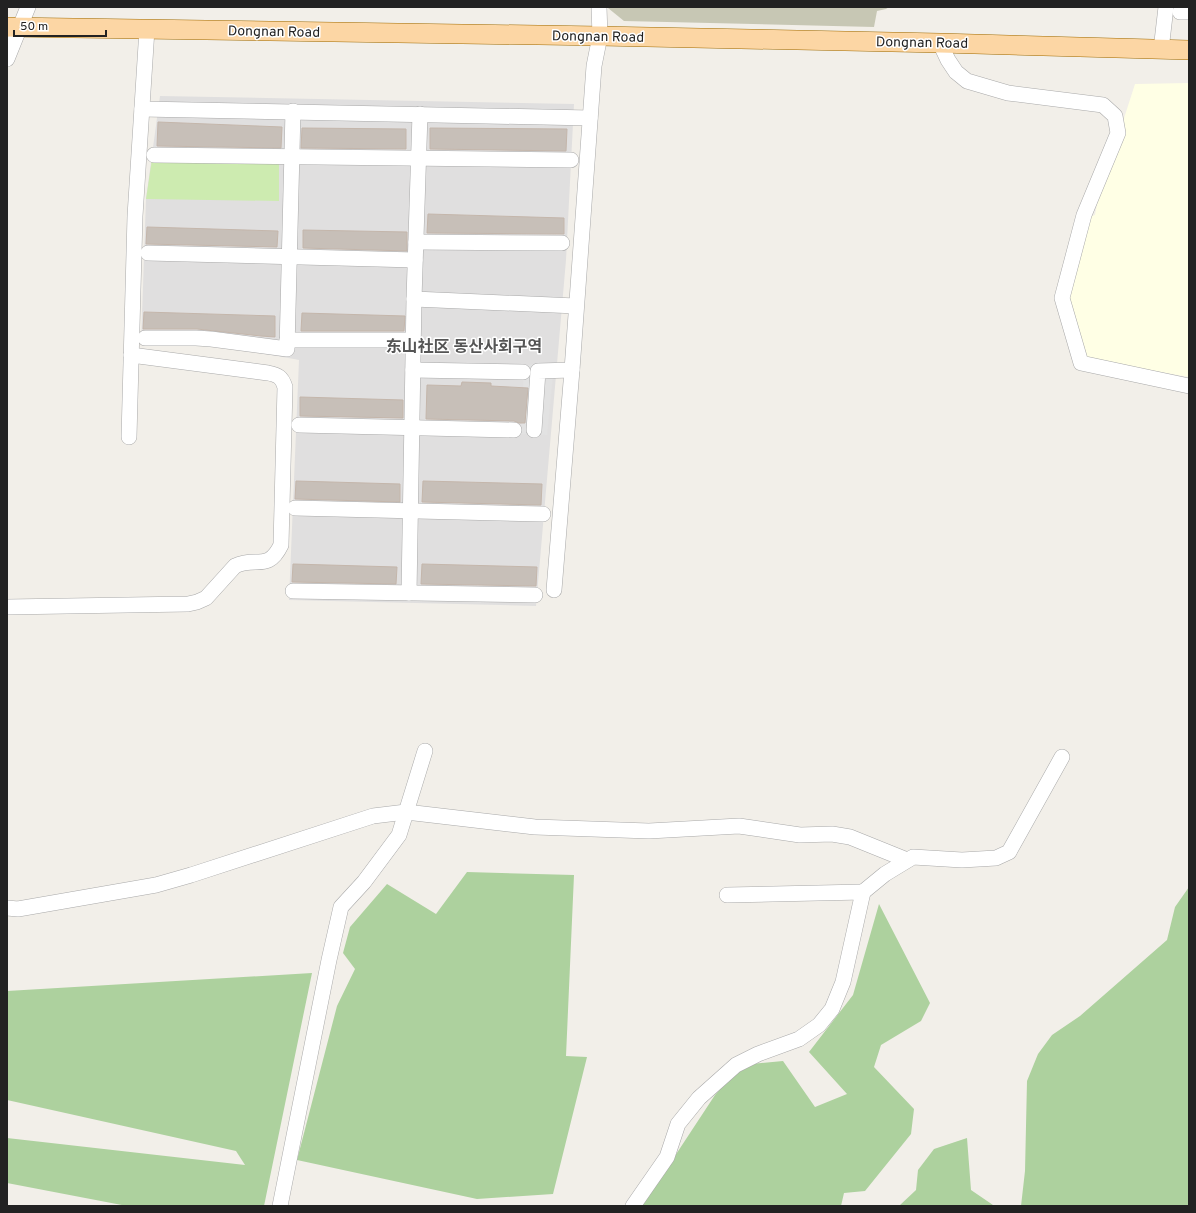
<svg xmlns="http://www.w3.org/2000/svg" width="1196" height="1213" font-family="Overpass,'Noto Sans SC','Noto Sans KR',sans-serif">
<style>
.residential{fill:#e0dfdf}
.education{fill:#ffffe5}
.construction{fill:#c7c7b4}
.grass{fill:#cdebb0}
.forest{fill:#add19e}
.parking{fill:#e2e2e2}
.building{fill:#c7bfb8;stroke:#c4b6ab}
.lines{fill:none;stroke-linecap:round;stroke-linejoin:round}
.minor-casing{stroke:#a9a9a9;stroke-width:16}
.major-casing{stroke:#a06b00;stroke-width:20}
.minor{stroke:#fff;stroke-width:15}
.major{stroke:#fcd6a4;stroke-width:19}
.labels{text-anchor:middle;stroke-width:3;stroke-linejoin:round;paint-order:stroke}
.street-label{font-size:14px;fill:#222;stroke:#fff}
.quarter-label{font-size:16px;font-weight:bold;fill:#555;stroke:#fff}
</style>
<rect width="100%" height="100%" fill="#f2efe9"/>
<!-- residential -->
<path class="residential" d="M160 96 574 104 566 260 536 606 289 600 299 360 294 359 215 345H141L146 199Z"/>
<!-- education -->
<path class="education" d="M1189 83V377L1077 357 1061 297 1085 218 1095 215 1098 199 1135 84Z"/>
<!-- construction -->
<path class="construction" d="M608 7H889L886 9 877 11 874 27 624 21 608 8Z"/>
<!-- grass -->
<path class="grass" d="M152 159 279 163V201L146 199Z"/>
<!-- forest -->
<g class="forest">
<path d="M467 872 574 875 566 1056 587 1057 553 1194 477 1199 297 1160 337 1006 355 969 343 953 350 927 387 884 436 914Z"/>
<path d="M1189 887V1206H1021L1025 1171 1027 1081 1038 1054 1052 1035 1080 1016 1167 940 1175 907Z"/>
<path d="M879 904 930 1003 921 1021 881 1045 874 1067 914 1109 911 1134 865 1191 844 1193 841 1206H642L715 1095 741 1065 783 1061 815 1107 847 1094 809 1052 853 995Z"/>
<path d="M312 973 264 1206H127L7 1183V1138L245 1165 236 1151 7 1100V991Z"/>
<path d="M967 1138 971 1190 993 1205 899 1206 916 1190 918 1170 934 1149Z"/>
</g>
<!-- parking -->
<path class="parking" d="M554 364 547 435 521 434 524 365Z"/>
<!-- building -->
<g class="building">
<path d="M158 122 282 127 281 148 157 146Z"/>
<path d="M302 128 406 129V149L301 148Z"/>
<path d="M430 128 567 129 566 151 430 149Z"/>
<path d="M428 214 564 218V234L427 233Z"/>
<path d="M147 227 278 231 277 247 146 244Z"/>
<path d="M303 230 407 232V251L303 248Z"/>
<path d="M144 312 275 316V337L261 336 197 329H143Z"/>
<path d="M302 313 405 316 404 331H301Z"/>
<path d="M462 382 491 383V386L528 388 525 423H519L514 421 426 419 427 385 461 386Z"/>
<path d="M300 397 403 400V418L300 416Z"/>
<path d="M296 481 400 484V502L295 499Z"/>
<path d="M423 481 542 484 541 505 422 502Z"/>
<path d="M293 564 397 567 396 584 292 582Z"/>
<path d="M422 564 537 567 536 586 421 584Z"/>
</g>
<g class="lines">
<defs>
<g id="minor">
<path d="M1180 12H1189"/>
<path d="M940 43 948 60 956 72 967 81 1008 93 1103 105 1115 116 1118 133 1084 215 1062 298 1081 363 1189 386"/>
<path d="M1161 50 1166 7"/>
<path d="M7 59 28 7"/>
<path d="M142 109 590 118"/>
<path d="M154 155 571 160"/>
<path d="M416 242 562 243"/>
<path d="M148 253 415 260"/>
<path d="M414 299 576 306"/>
<path d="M145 338H196L211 339 287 349 293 111"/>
<path d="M287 340H413"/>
<path d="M413 370 523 372"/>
<path d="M299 425 514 430"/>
<path d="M534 430 538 371 572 370"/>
<path d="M129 437 135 216 147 29"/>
<path d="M295 508 543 514"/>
<path d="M554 590 572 370 594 66 600 36 599 7"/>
<path d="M293 591 535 595"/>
<path d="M409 593 414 299 420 114"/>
<path d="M7 607 188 604 197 602 206 598 235 566C256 556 268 572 281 545L285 387C282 377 278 375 268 373L131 355"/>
<path d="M863 892 885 874 913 857 962 860 996 858 1009 852 1062 757"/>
<path d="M7 908 18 909 156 885 191 875 373 816 406 812 535 827 649 831 739 826 800 835 832 834 850 837 907 860"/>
<path d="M280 1206 329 960 341 907 364 882 399 835 425 751"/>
<path d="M633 1206 667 1157 678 1124 699 1098 736 1065 758 1054 799 1039 819 1025 832 1009 843 982 863 892 727 895"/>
</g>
<path id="major" d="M7 27 600 36 940 43 1189 50"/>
</defs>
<!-- minor casing -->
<use href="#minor" class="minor-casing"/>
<!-- major casing -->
<use href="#major" class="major-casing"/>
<!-- minor -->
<use href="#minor" class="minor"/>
<!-- major -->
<use href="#major" class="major"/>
</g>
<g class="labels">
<!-- street labels -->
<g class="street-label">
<text transform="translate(274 31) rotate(1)" y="5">Dongnan Road</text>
<text transform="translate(598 36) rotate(1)" y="5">Dongnan Road</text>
<text transform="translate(922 42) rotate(1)" y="5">Dongnan Road</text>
</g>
<!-- quarter labels -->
<g class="quarter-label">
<text x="464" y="352">东山社区 동산사회구역</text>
</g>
</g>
<!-- border -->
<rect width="1196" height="1213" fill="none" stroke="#222222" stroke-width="16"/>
<!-- scale -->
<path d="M14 30v6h92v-6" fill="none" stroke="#222222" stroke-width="2"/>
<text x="20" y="30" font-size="12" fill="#222222" stroke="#ffffff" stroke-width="3" paint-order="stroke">50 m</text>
</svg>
